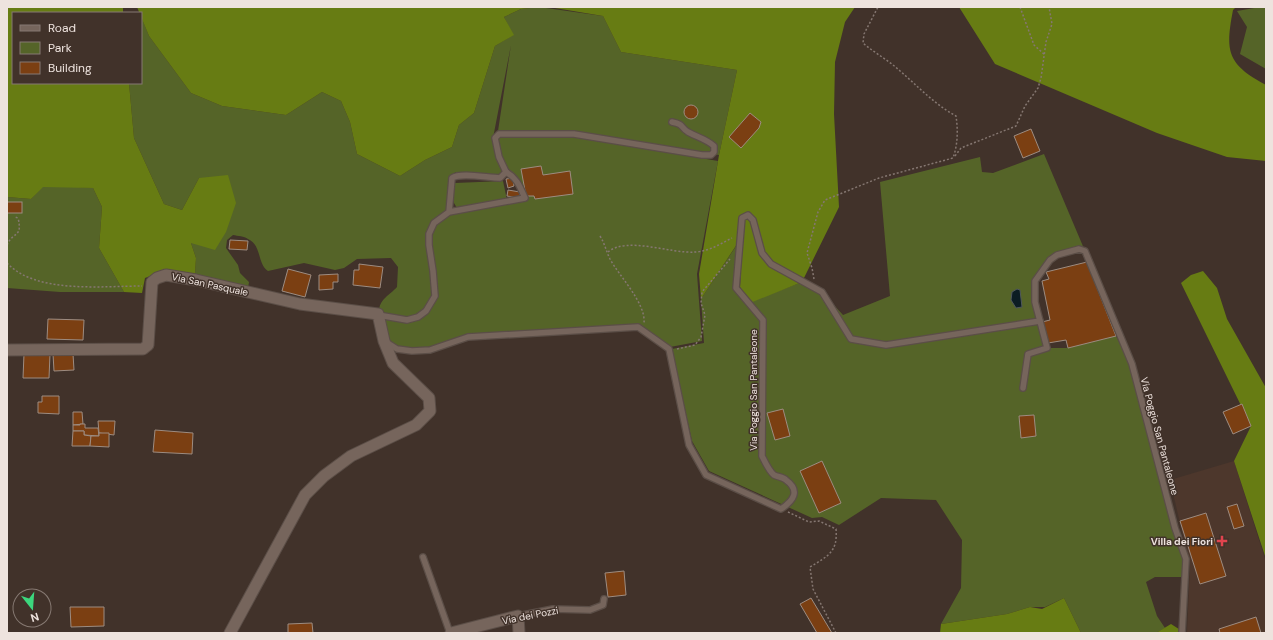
<svg xmlns="http://www.w3.org/2000/svg" width="1273" height="640" font-family="'DM Sans',sans-serif">
<style>
.built{fill:#4d372c}
.green{fill:#556428}
.forest{fill:#677c13}
.water{fill:#0c1d23;stroke:#50585b}
.building{fill:#7b3f12;stroke:#9d8c81}
.lines{fill:none;stroke-linecap:round;stroke-linejoin:round}
.lane-casing{stroke:#5b4e47;stroke-width:8}
.street-casing{stroke:#5b4e47;stroke-width:13}
.path{stroke:#857771;stroke-width:1.5;stroke-dasharray:2 2;stroke-linecap:butt}
.lane{stroke:#76655c;stroke-width:5.5}
.street{stroke:#76655c;stroke-width:11}
.health-dot{fill:#e0444e;stroke:#41322a;stroke-width:1.5}
.labels{text-anchor:middle;stroke-width:3;stroke-linejoin:round;paint-order:stroke}
.street-label{font-size:10px;fill:#eee3de;stroke:#41322a}
.poi-label{font-size:10px;font-weight:bold;fill:#eee3de;stroke:#41322a;text-anchor:end}
</style>
<rect width="100%" height="100%" fill="#41322a"/>
<!-- built -->
<path class="built" d="M1234 461 1266 562V633H1187L1190 566 1170 480Z"/>
<!-- green -->
<g class="green">
<path d="M539 7 603 16 621 52 737 70 719 155 575 131H498L511 45 493 138 497 158 502 171 499 175 456 172 450 176 448 184 447 210 431 221 426 234 432 295 424 309 417 315 407 317 379 312C379 299 390 295 397 287L398 267 391 258 357 259 344 268 335 270 304 263 268 271C257 264 262 245 248 239 244 236 238 236 233 235L227 240 226 248 238 265 240 273 249 282 248 288 195 274 196 258 191 243 199 178 182 210 164 204 134 138 129 83H141V16L149 36 191 93 222 106 286 115 322 92 341 101 350 122 357 154 400 176 425 160 452 147 459 125 474 113 495 46 513 35 504 17 521 9Z"/>
<path d="M1260 7H1266V69L1240 54 1247 27 1237 11Z"/>
<path d="M574 136 718 161 697 274 702 341 670 347 639 325 467 335 429 348 412 349 398 347 386 340 381 318 408 322 419 319 428 312 437 296 432 245V235L436 224 450 214 528 200 520 181 514 174 507 170 501 156 498 139 500 137Z"/>
<path d="M1044 154 1085 251 1079 249 1057 255 1035 281 1034 291 1047 348H1068L1116 336 1134 371 1186 559V577H1155L1146 582 1157 616 1165 628 1156 633H1081L1064 598 1045 607H1030L1007 614 941 624 961 588 962 540 936 500 881 498 839 525 822 517 812 518 709 471 692 441 672 349 704 343 701 299 740 240 736 288 747 303 802 282 822 292 843 315 890 296 880 182 980 157 982 172 993 173Z"/>
<path d="M503 181 507 200 457 208 454 203 453 194 455 183Z"/>
<path d="M65 186 93 188 102 207 99 248 124 292H60L7 288V197L31 199 42 187Z"/>
</g>
<!-- forest -->
<g class="forest">
<path d="M7 7H123V13H13V83H129L134 138 164 204 182 210 199 178 228 175 236 203 226 232 215 250 191 243 196 258 195 274 166 270 145 278 142 293 124 292 99 248 102 207 93 188 43 187 31 199 7 197Z"/>
<path d="M137 7H539L521 9 504 17 514 35 495 46 474 113 459 125 452 147 425 160 400 176 357 154 350 122 341 101 322 92 286 115 222 106 191 93 149 36Z"/>
<path d="M549 7H855L845 22 835 62 834 114 839 207 802 282 750 303 740 287 743 235 701 299 699 274 719 155 737 70 621 52 603 16Z"/>
<path d="M959 7H1236L1233 10C1225 52 1227 64 1266 85V161L1227 157 1157 133 995 64Z"/>
<path d="M1203 271 1217 288 1227 319 1266 388V559L1234 461 1251 426 1181 283 1191 275Z"/>
<path d="M1064 598 1081 633H940L941 624 1007 614 1030 607 1042 609Z"/>
<path d="M1171 624 1182 631V633H1156Z"/>
</g>
<!-- water -->
<path class="water" d="M1017 289 1020 290 1022 307 1016 308 1011 300 1012 292Z"/>
<!-- building -->
<g class="building">
<circle cx="691" cy="112" r="7"/>
<path d="M750 113 761 122 759 128 741 148 729 137Z"/>
<path d="M1031 129 1040 151 1023 158 1014 136Z"/>
<path d="M541 166 543 175 570 171 573 194 535 199 534 196H526L521 169Z"/>
<path d="M513 178 514 186 508 188 506 179Z"/>
<path d="M508 190 520 192 519 198 507 196Z"/>
<rect x="7" y="202" width="15" height="11"/>
<path d="M230 240 248 241 247 250 229 249Z"/>
<path d="M1087 262 1116 336 1068 348 1066 340 1048 343 1042 322 1050 320 1042 281 1049 279 1046 272Z"/>
<path d="M359 264 383 267 380 288 353 285 354 270H359Z"/>
<path d="M288 269 311 275 305 297 282 291Z"/>
<path d="M338 274V282H333V289L319 290V275Z"/>
<path d="M48 319 84 320 83 340 47 339Z"/>
<path d="M24 354H50L49 378H23Z"/>
<path d="M53 354H73L74 370 54 371Z"/>
<path d="M42 396H59V414L38 413V402H42Z"/>
<path d="M1242 404 1251 426 1233 434 1223 412Z"/>
<path d="M783 409 790 436 775 440 767 413Z"/>
<path d="M73 412H82L83 424 73 425Z"/>
<path d="M1034 415 1036 436 1021 438 1019 416Z"/>
<path d="M98 421H115L114 435 99 433Z"/>
<path d="M80 424H85V428H98L99 436 84 435V431H73V425H80Z"/>
<path d="M155 430 193 433 192 454 153 452Z"/>
<path d="M73 431H84V435L91 436 90 446H72Z"/>
<path d="M99 433H109V447L90 446 91 436H99Z"/>
<path d="M822 461 841 503 819 513 800 471Z"/>
<path d="M1237 504 1244 526 1234 529 1227 507Z"/>
<path d="M1206 513 1226 576 1200 584 1180 521Z"/>
<path d="M624 571 626 595 608 597 605 573Z"/>
<path d="M811 598 832 633H817L800 604Z"/>
<path d="M70 607H104V626L71 627Z"/>
<path d="M1256 617 1261 633H1220L1219 629Z"/>
<path d="M312 623 313 633H288V624Z"/>
</g>
<g class="lines">
<defs>
<g id="lane">
<path d="M506 172 499 157 495 138 499 134H574L702 155H711L714 152V146C706 139 697 137 688 132 679 126 685 125 672 122"/>
<path d="M378 315 407 320 418 317 426 311 435 296 433 271 429 245V234L434 223 449 212 525 198C520 187 517 178 506 172L500 178C488 178 461 172 452 178L449 212"/>
<path d="M386 342 397 349 412 351 430 350 468 337 638 327 669 349 689 445 706 475 781 509C793 501 801 491 786 480 783 477 778 477 774 475 769 471 765 462 762 456L763 320 736 288 742 218 748 215 753 220 762 253 771 264 822 292 851 339 886 345 1040 321"/>
<path d="M1023 388 1028 354 1047 348 1035 302V281L1050 260 1057 255 1079 249 1085 251 1132 364 1175 528 1186 559 1182 633"/>
<path d="M423 557 450 633"/>
<path d="M518 616 553 609 590 610 603 605 604 599"/>
</g>
<g id="street">
<path d="M7 350 143 349 148 345 152 282 157 278 166 275 196 280 300 304 378 314 384 341 393 363 429 398 430 411 416 425 351 456 324 476 305 495 230 633"/>
<path d="M451 633 518 616 519 633"/>
</g>
</defs>
<!-- lane casing -->
<use href="#lane" class="lane-casing"/>
<!-- street casing -->
<use href="#street" class="street-casing"/>
<!-- path -->
<g class="path">
<path d="M1020 7 1034 45 1045 55"/>
<path d="M955 156 961 148 1016 126 1025 106 1038 88 1041 78 1046 42 1052 24 1049 7"/>
<path d="M600 236C605 244 606 251 610 259 619 276 646 303 644 323"/>
<path d="M7 245C13 231 23 238 18 218L15 217"/>
<path d="M608 252C627 236 671 254 695 252 710 251 720 244 732 238"/>
<path d="M7 263C36 294 102 286 142 286"/>
<path d="M814 279 812 268 807 253 818 212 825 200 879 178 953 158C958 144 958 130 956 116 932 103 914 82 893 65 883 57 872 51 863 43L864 34 878 7"/>
<path d="M677 349 695 345 701 337 705 315 701 303 702 292 730 259"/>
<path d="M788 512 809 522 819 521 836 529C838 552 828 556 810 567L813 589 836 633"/>
</g>
<!-- lane -->
<use href="#lane" class="lane"/>
<!-- street -->
<use href="#street" class="street"/>
</g>
<!-- markers -->
<path class="health-dot" d="M1220 535h4v4h4v4h-4v4h-4v-4h-4v-4h4z"/>
<g class="labels">
<!-- street labels -->
<g class="street-label">
<text transform="translate(210 284) rotate(12)" y="4">Via San Pasquale</text>
<text transform="translate(753 390) rotate(-90)" y="4">Via Poggio San Pantaleone</text>
<text transform="translate(1160 436) rotate(75)" y="4">Via Poggio San Pantaleone</text>
<text transform="translate(530 615) rotate(-11)" y="4">Via dei Pozzi</text>
</g>
<!-- poi labels -->
<g class="poi-label">
<text x="1213" y="545">Villa dei Fiori</text>
</g>
</g>
<!-- border -->
<rect width="1273" height="640" fill="none" stroke="#eee3de" stroke-width="16"/>
<!-- legend -->
<rect x="12" y="12" width="130" height="72" fill="#41322a" stroke="#867972"/>
<rect x="20" y="25" width="20" height="6" fill="#76655c" stroke="#867972"/>
<text x="48" y="32" font-size="12" fill="#eee3de">Road</text>
<rect x="20" y="42" width="20" height="12" fill="#556428" stroke="#867972"/>
<text x="48" y="52" font-size="12" fill="#eee3de">Park</text>
<rect x="20" y="62" width="20" height="12" fill="#7b3f12" stroke="#867972"/>
<text x="48" y="72" font-size="12" fill="#eee3de">Building</text>
<!-- north arrow -->
<g transform="translate(32 608) rotate(163)"><circle r="19" fill="#41322a" stroke="#867972"/>
<path d="M0-3L7 15L0 10L-7 15Z" fill="#3cd77e"/>
<text y="-6" font-size="11" font-weight="bold" text-anchor="middle" fill="#eee3de">N</text>
</g>
</svg>
